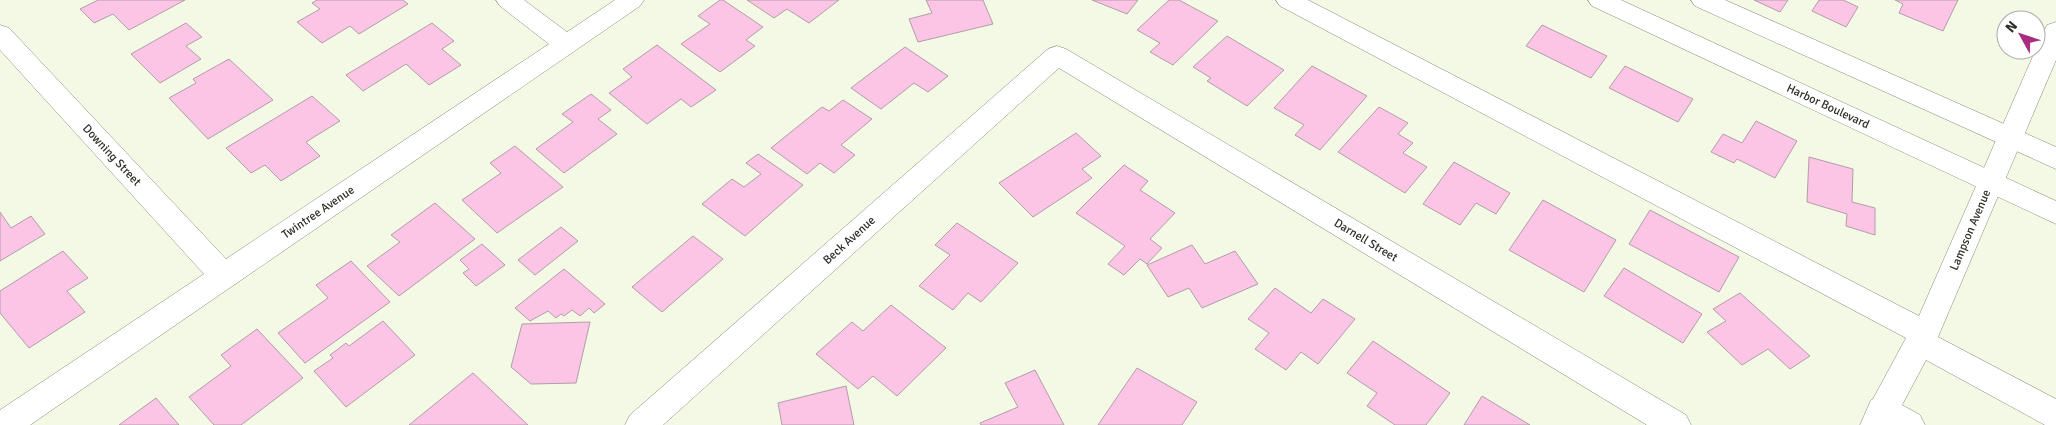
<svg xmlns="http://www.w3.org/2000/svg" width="2056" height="425" font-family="Signika,sans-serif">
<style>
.building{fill:#fcc5e5;stroke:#b19da8}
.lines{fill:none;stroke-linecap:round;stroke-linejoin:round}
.minor-casing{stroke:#828875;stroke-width:1}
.major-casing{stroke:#828875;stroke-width:1}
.minor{fill:#fff;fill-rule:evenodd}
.major{fill:#fff;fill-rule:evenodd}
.labels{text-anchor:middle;stroke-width:4.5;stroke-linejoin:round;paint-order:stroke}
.street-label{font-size:12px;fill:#2e3028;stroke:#fff}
</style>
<rect width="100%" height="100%" fill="#f3f9e4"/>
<!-- building -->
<g class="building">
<path d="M98 0H185L129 30 113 14 94 23 80 9Z"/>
<path d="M317 0H403L408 4 359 34 350 26 322 43 297 22 320 9 312 3Z"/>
<path d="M720 0H723L763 27 746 40 755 46 720 72 681 44 710 24 698 16Z"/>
<path d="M747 0H839L809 23 787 9 774 18Z"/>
<path d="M926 0H983L993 24 918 42 909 19 932 13Z"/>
<path d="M1092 0H1138L1127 14Z"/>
<path d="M1169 0H1179L1218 21 1173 65 1150 52 1160 43 1137 30Z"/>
<path d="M1754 0H1788L1780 12Z"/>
<path d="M1819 0H1843L1858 7 1846 27 1812 11Z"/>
<path d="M1895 0H1958L1943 31 1899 13 1903 4Z"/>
<path d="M186 23 202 37 186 46 201 59 160 83 131 54Z"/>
<path d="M432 23 454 41 442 49 461 65 429 85 406 64 363 91 346 75Z"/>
<path d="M1542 25 1607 56 1591 78 1526 46Z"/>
<path d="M1227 36 1284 70 1247 106 1207 81 1211 78 1193 67Z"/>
<path d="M657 45 716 90 691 107 681 99 647 124 609 93 632 77 623 69Z"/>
<path d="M905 47 948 76 928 92 914 83 881 109 851 88Z"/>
<path d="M229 59 273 100 208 139 169 98 196 83 193 79Z"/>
<path d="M1312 66 1367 96 1320 150 1295 135 1304 125 1274 108Z"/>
<path d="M1625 66 1693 99 1678 122 1609 88Z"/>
<path d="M591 94 611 110 598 119 617 134 564 173 536 149 573 122 562 114Z"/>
<path d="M312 96 340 121 306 142 320 156 281 181 265 165 251 173 226 148Z"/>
<path d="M843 100 872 119 841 145 855 155 834 173 820 163 807 174 771 148 822 107 829 111Z"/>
<path d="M1379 107 1408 123 1398 134 1413 143 1403 153 1427 167 1405 193 1338 152Z"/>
<path d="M1756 121 1797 141 1775 178 1737 159 1734 163 1711 152 1723 134 1742 143Z"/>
<path d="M1076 133 1101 156 1082 169 1092 178 1033 217 999 183Z"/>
<path d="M515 146 563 187 497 233 462 200 501 173 490 163Z"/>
<path d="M758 154 803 185 745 236 702 204 732 179 744 187 761 174 746 163Z"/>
<path d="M1809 157 1853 169 1852 202 1875 208V235L1846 226 1847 214 1807 202Z"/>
<path d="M1454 162 1510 193 1496 214 1476 203 1460 225 1423 204Z"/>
<path d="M1124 165 1148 181 1140 190 1175 213 1150 239 1162 248 1147 264 1140 259 1124 275 1108 264 1125 246 1076 213Z"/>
<path d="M1543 200 1616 240 1584 292 1509 250Z"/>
<path d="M435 203 475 239 399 296 367 266 400 242 391 235Z"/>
<path d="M1650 210 1739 257 1719 292 1629 244Z"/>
<path d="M0 212 11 228 31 216 45 234 0 261Z"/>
<path d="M957 223 1018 263 981 302 968 293 953 310 919 286 950 255 935 245Z"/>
<path d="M561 227 578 241 535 275 518 260Z"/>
<path d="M693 236 723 259 662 312 632 287Z"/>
<path d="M482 244 505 265 476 286 463 273 469 269 460 260Z"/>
<path d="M1192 245 1205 264 1235 251 1258 284 1202 308 1189 288 1168 297 1147 265Z"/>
<path d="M63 251 88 278 67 291 85 312 29 348 0 313V291Z"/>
<path d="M351 261 390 302 305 363 278 333 328 298 316 285Z"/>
<path d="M1624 268 1702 314 1683 343 1604 296Z"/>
<path d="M564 269 605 304 594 313 589 308 580 316 572 310 564 316 561 314 556 318 548 311 530 321 515 308Z"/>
<path d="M1275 288 1311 313 1323 299 1355 319 1318 364 1301 352 1286 370 1255 349 1269 333 1248 319Z"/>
<path d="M1740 293 1810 356 1790 369 1768 349 1742 365 1707 332 1726 321 1713 309Z"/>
<path d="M891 305 946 348 897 396 873 376 858 389 816 354 852 322 863 331Z"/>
<path d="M383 321 415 355 346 407 314 371 333 358 330 355 346 343 349 346Z"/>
<path d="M590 322 576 383 531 384 511 367 522 324Z"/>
<path d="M257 329 303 378 241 425H214L189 397 231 366 221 355Z"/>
<path d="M1373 341 1450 393 1426 425H1395L1367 406 1377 393 1347 373Z"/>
<path d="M1137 368 1197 402 1182 425H1098Z"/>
<path d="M1035 370 1064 425H981L980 423 1018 407 1005 383Z"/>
<path d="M473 373 528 425H409Z"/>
<path d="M846 386 854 425H782L778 403Z"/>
<path d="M1482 396 1530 425H1464Z"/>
<path d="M156 398 179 425H119Z"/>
</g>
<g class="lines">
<defs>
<g id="minor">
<path d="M496 0H524L567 32 615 0H644L640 6 30 425H0V410L204 274 0 50V25L9 28 226 259 549 44 500 6Z"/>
<path d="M1276 0H1308L1919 316 2044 31 2047 25 2056 22V60L1938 337 2056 399V425H2045L1926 360 1902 405 1920 415 1925 425H1860L1871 400 1873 399 1906 338 1280 6Z"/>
<path d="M1057 46 1066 49 1686 415 1691 425H1647L1059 68 663 425H625L630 415 1048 49Z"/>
</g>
<g id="major">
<path d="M1588 0H1621L2056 201V224L1592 6Z"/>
<path d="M1691 0H1725L2056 147V169L1695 6Z"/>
</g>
</defs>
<!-- minor casing -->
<use href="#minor" class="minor-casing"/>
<!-- major casing -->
<use href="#major" class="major-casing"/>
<!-- minor -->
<use href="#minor" class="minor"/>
<!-- major -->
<use href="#major" class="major"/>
</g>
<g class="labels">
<!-- street labels -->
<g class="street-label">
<text transform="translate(1828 106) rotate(25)" y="4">Harbor Boulevard</text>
<text transform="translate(112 155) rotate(47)" y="4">Downing Street</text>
<text transform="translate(318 212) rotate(-34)" y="4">Twintree Avenue</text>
<text transform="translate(1970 230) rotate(-67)" y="4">Lampson Avenue</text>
<text transform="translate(849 240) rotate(-42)" y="4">Beck Avenue</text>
<text transform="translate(1366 240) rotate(31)" y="4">Darnell Street</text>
</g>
</g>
<!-- north arrow -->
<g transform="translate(2021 35) rotate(310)"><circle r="24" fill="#ffffff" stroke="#abaca9"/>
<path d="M0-4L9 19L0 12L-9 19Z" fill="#a82d81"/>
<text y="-8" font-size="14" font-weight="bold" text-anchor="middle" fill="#2e3028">N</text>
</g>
</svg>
